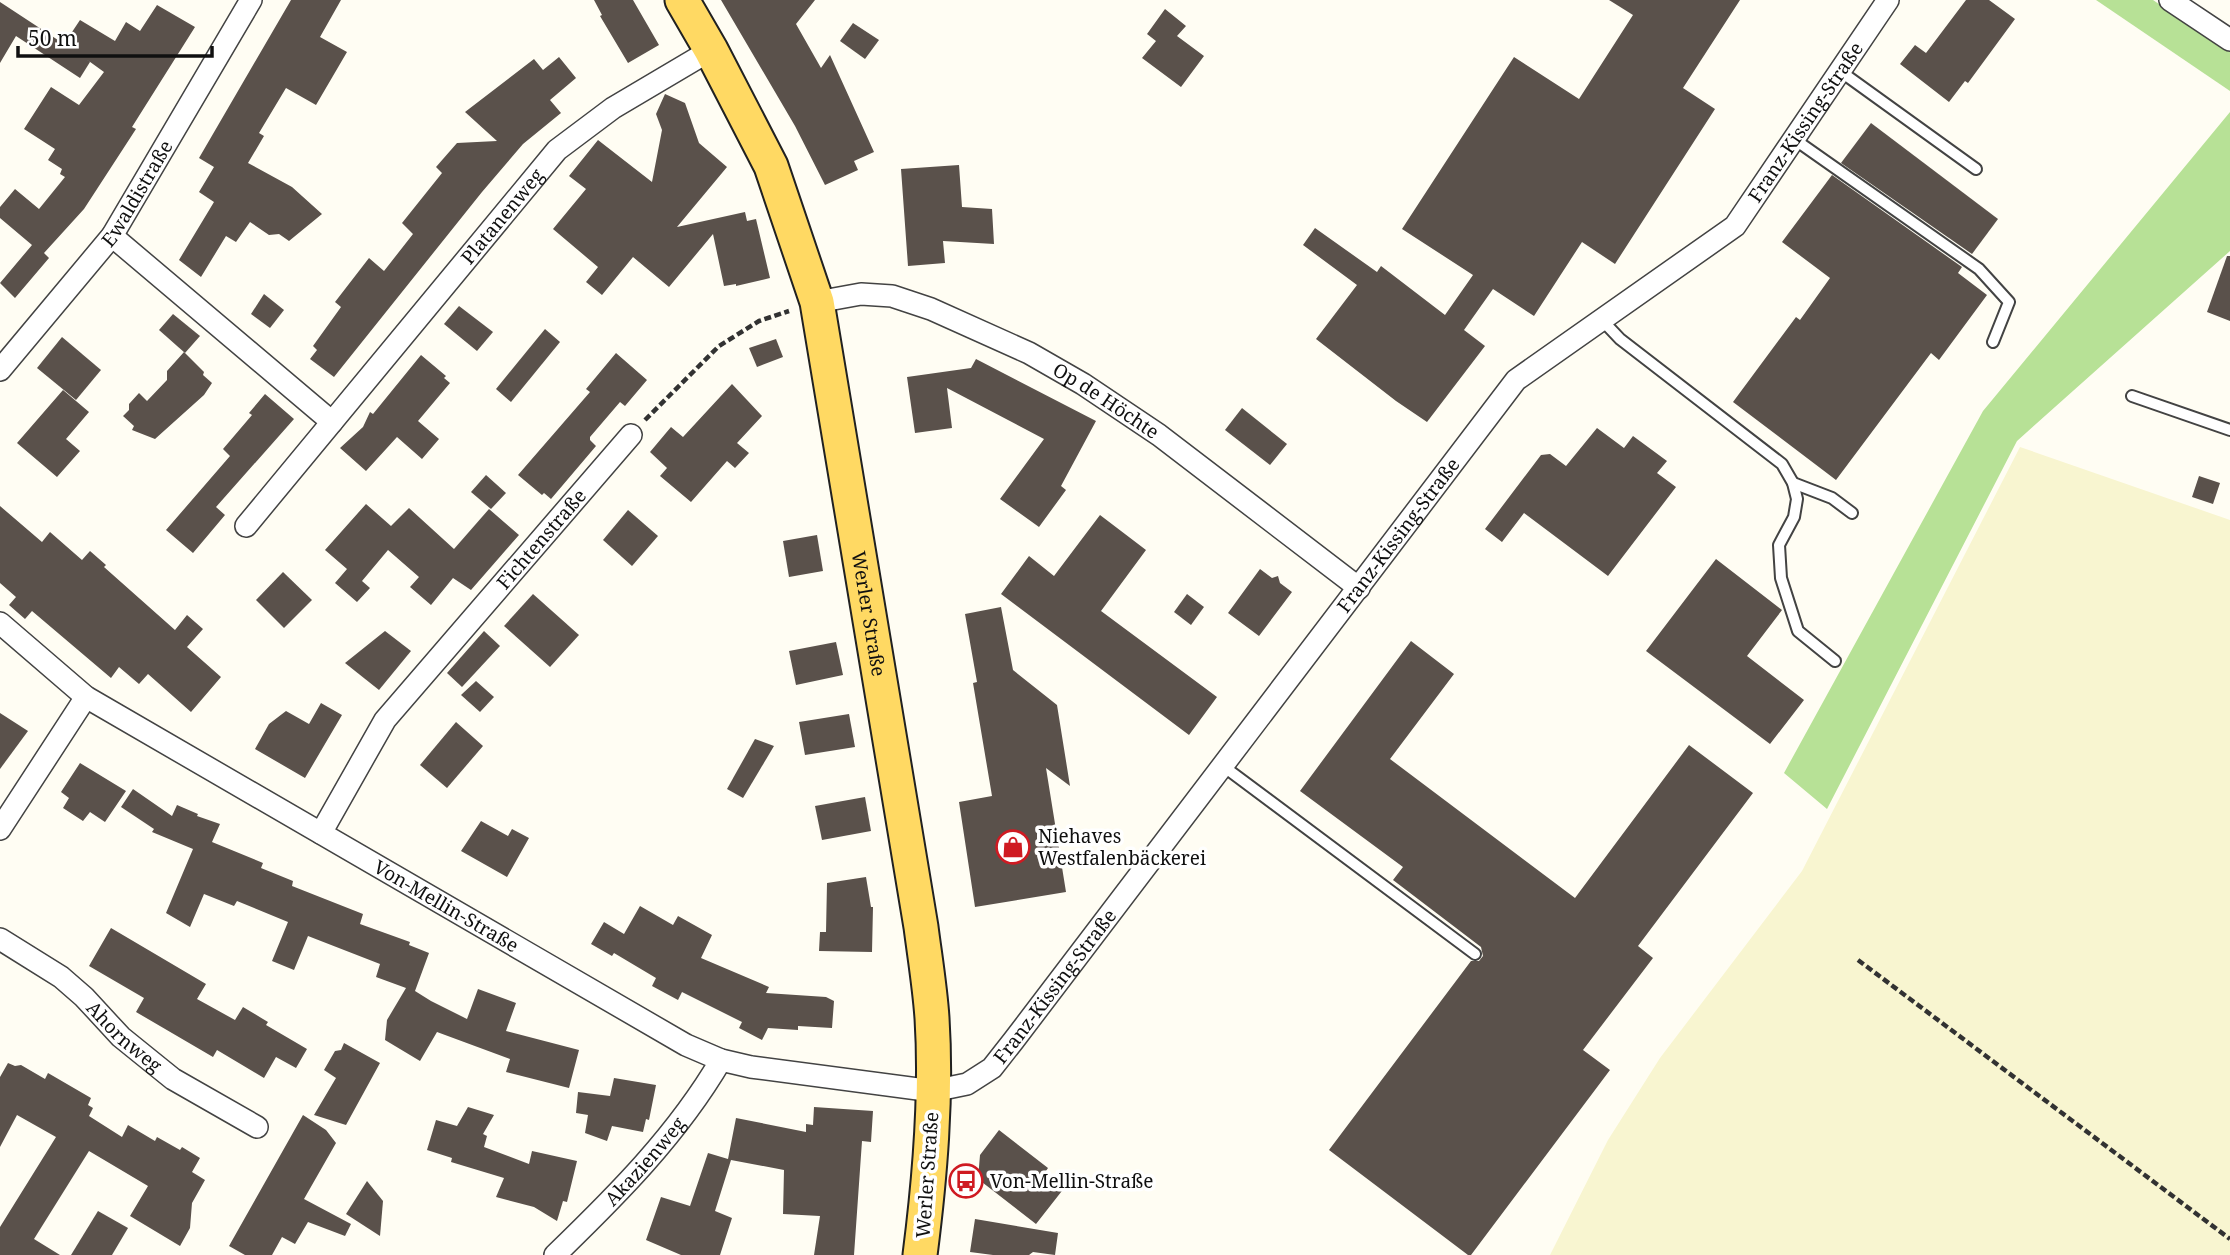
<svg xmlns="http://www.w3.org/2000/svg" width="2230" height="1255" font-family="'Noto Serif',serif">
<style>
.farmland{fill:#f8f5d0}
.forest{fill:#b7e196}
.building{fill:#5a514b}
.lines{fill:none;stroke-linecap:round;stroke-linejoin:round}
.service-casing{stroke:#434343;stroke-width:14}
.minor-casing{stroke:#434343;stroke-width:24}
.primary-casing{stroke:#212121;stroke-width:37}
.path{stroke:#323232;stroke-width:4.5;stroke-dasharray:7 3.5;stroke-linecap:butt}
.service{stroke:#fff;stroke-width:10}
.minor{stroke:#fff;stroke-width:21}
.primary{stroke:#ffd963;stroke-width:33}
.labels{text-anchor:middle;stroke-width:7;stroke-linejoin:round;paint-order:stroke}
.street-label{font-size:19px;fill:#101010;stroke:#fff}
.poi-label{font-size:19px;fill:#101010;stroke:#fff;text-anchor:start}
</style>
<rect width="100%" height="100%" fill="#fffdf3"/>
<!-- farmland -->
<path class="farmland" d="M2020 447 2230 520V1255H1550L1608 1140 1660 1058 1802 871Z"/>
<!-- forest -->
<g class="forest">
<path d="M2096 0H2153L2230 52V91Z"/>
<path d="M2230 112V251L2017 441 1827 809 1784 773 1983 411Z"/>
</g>
<!-- building -->
<g class="building">
<path d="M291 0H341L320 37 347 52 316 105 286 88 259 133 264 136 248 163 292 187 322 214 289 241 279 234 269 235 250 222 236 242 226 236 201 277 179 260 214 202 199 192 214 167 199 158Z"/>
<path d="M594 0H633L659 45 628 63 600 16 602 15Z"/>
<path d="M721 0H815L796 24 821 68 830 55 874 152 854 161 858 170 825 185 795 126Z"/>
<path d="M1609 0H1740L1683 88 1715 109 1615 264 1582 242 1534 316 1493 289 1464 330 1485 346 1427 422 1396 401 1316 339 1357 285 1303 245 1315 228 1377 272 1381 266 1445 315 1473 275 1402 229 1514 57 1579 99 1633 15Z"/>
<path d="M1966 0H1989L2015 19 1968 83 1965 81 1949 102 1900 64 1915 45 1926 53Z"/>
<path d="M0 2 64 44 80 20 115 41 126 22 140 31 157 5 195 27 132 127 136 129 84 209 44 253 49 258 15 298 0 283 32 245 0 218V207L15 189 39 209 65 177 60 174 62 169 48 160 55 149 24 129 51 87 79 105 104 72 86 59 90 62 80 78 16 36 0 63Z"/>
<path d="M1165 9 1186 26 1177 36 1204 56 1181 87 1142 58 1156 41 1147 34Z"/>
<path d="M853 23 879 40 865 59 840 41Z"/>
<path d="M559 57 576 78 550 100 561 113 523 144 482 192 334 377 310 359 317 350 313 346 341 307 335 302 369 258 384 271 413 234 402 223 442 173 436 167 457 143 497 141 465 112 534 59 543 70Z"/>
<path d="M665 94 685 103 699 143 727 167 677 227 745 212 747 221 756 219 770 278 736 286V284L724 286 713 234 669 287 633 257 602 295 586 282 598 267 553 229 586 189 569 176 598 140 652 182 662 130 656 114Z"/>
<path d="M1871 123 1998 219 1972 254 1841 163Z"/>
<path d="M959 165 962 207 992 209 994 244 943 241 945 263 908 266 901 169Z"/>
<path d="M1832 175 1962 267 1958 273 1987 295 1939 360 1931 353 1836 480 1733 402 1796 317 1800 320 1830 278 1782 242Z"/>
<path d="M2227 256H2230V321L2207 312Z"/>
<path d="M264 294 284 310 270 328 251 314Z"/>
<path d="M459 306 493 332 477 351 444 324Z"/>
<path d="M173 314 200 336 185 353 159 330Z"/>
<path d="M545 329 560 342 511 402 496 389Z"/>
<path d="M62 337 101 370 76 400 37 368Z"/>
<path d="M776 339 783 357 757 367 749 348Z"/>
<path d="M184 352 204 372 203 375 212 383 204 395 155 439 132 430 134 426 123 416 129 410V404L139 393 147 401 167 380V371Z"/>
<path d="M616 353 647 380 625 406 620 402 590 437V440L596 446 551 499 544 493 542 495 518 475 590 392 586 389Z"/>
<path d="M421 355 446 376 444 378 450 383 418 421 439 439 422 459 397 437 366 471 340 448 363 427 370 412 373 414Z"/>
<path d="M976 359 1096 421 1061 486 1066 490 1039 527 1000 499 1044 439 947 388 952 428 915 433 907 377 971 368Z"/>
<path d="M732 384 762 416 737 443 749 453 735 468 727 461 691 502 660 476 667 468 650 452 671 427 683 437Z"/>
<path d="M63 390 89 412 66 439 80 451 57 477 17 443Z"/>
<path d="M265 394 294 419 216 507 225 515 193 553 166 530 230 456 223 449 252 415 249 413Z"/>
<path d="M1242 408 1287 444 1270 465 1225 430Z"/>
<path d="M1597 428 1624 448 1633 436 1667 461 1657 473 1676 487 1608 576 1524 513 1502 542 1485 529 1541 455 1550 454 1566 466Z"/>
<path d="M486 475 506 493 491 509 471 492Z"/>
<path d="M2199 476 2220 483 2213 504 2192 497Z"/>
<path d="M366 504 391 526 409 508 454 549 489 509 519 535 471 590 453 578 431 605 410 587 419 577 388 550 362 581 370 588 357 602 335 583 347 569 325 550Z"/>
<path d="M0 506 42 542 50 532 82 560 90 551 106 565 104 567 175 630 187 615 203 629 187 647 221 677 191 712 148 674 139 684 119 667 111 678 32 611 25 619 9 605 16 597 0 583Z"/>
<path d="M628 510 658 536 632 566 603 540Z"/>
<path d="M1100 515 1146 550 1101 611 1217 697 1189 735 1001 594 1029 556 1054 576Z"/>
<path d="M817 535 823 571 789 577 783 541Z"/>
<path d="M1716 559 1782 610 1747 656 1804 700 1770 744 1646 651Z"/>
<path d="M1260 569 1272 578 1278 576 1280 583 1292 592 1259 636 1228 613Z"/>
<path d="M283 572 312 600 284 628 256 600Z"/>
<path d="M533 594 579 635 550 667 504 626Z"/>
<path d="M1187 594 1204 607 1191 625 1174 612Z"/>
<path d="M1001 607 1013 670 1057 705 1070 786 1046 768 1066 892 975 907 959 802 992 796 973 683 977 682 965 614Z"/>
<path d="M385 631 411 651 379 690 345 663Z"/>
<path d="M484 631 500 646 462 687 447 673Z"/>
<path d="M1411 641 1454 674 1390 759 1575 898 1689 745 1753 793 1638 946 1653 958 1583 1050 1610 1070 1471 1255H1468L1329 1150 1471 961H1479L1483 956 1481 947 1393 880 1403 867 1300 791Z"/>
<path d="M836 642 843 675 796 685 789 651Z"/>
<path d="M476 681 494 697 480 712 461 695Z"/>
<path d="M321 703 342 715 305 778 255 749 269 724 286 711 309 724Z"/>
<path d="M0 713 28 731 0 769Z"/>
<path d="M849 714 855 747 805 755 799 722Z"/>
<path d="M456 722 483 746 447 788 420 765Z"/>
<path d="M755 739 774 746 743 798 727 789Z"/>
<path d="M80 763 126 791 105 822 90 812 83 821 63 808 69 798 61 792Z"/>
<path d="M133 789 172 816 177 805 198 814 197 816 220 824 212 842 263 863 261 868 293 881 292 886 363 914 360 924 410 942 409 945 429 953 415 991 431 1001 467 1019 478 989 516 1003 506 1031 579 1050 569 1088 506 1072 510 1059 437 1032 420 1061 385 1040 387 1020 406 988 376 977 380 964 308 936 294 970 272 961 288 922 237 901 234 906 204 894 190 927 166 913 193 849 152 832 154 829 121 807Z"/>
<path d="M865 797 871 831 822 840 815 806Z"/>
<path d="M481 821 508 836 512 829 529 838 507 877 461 851Z"/>
<path d="M866 877 871 907H873L872 952 819 951 820 932H826L827 883Z"/>
<path d="M640 906 673 925 678 916 712 935 701 958 769 987 766 993 826 997 834 1001 832 1028 798 1026V1030L768 1028 762 1040 739 1028 742 1022 682 992 678 1000 652 986 656 978 614 953 612 956 591 944 604 922 624 934Z"/>
<path d="M111 928 206 984 197 999 235 1020 243 1007 268 1022 266 1025 307 1049 296 1068 276 1057 264 1078 217 1050 213 1057 136 1012 144 998 89 966Z"/>
<path d="M344 1043 380 1063 346 1125 314 1115 336 1078 324 1070 335 1051 341 1050Z"/>
<path d="M8 1063 15 1066 21 1065 45 1079 48 1073 91 1098 88 1105 93 1108 89 1116 122 1137 128 1125 155 1141 157 1137 180 1150 182 1147 200 1158 192 1172 205 1180 192 1203 190 1228 180 1246 130 1216 148 1186 89 1151 34 1239 60 1255H0V1227L56 1137 17 1115 0 1147V1077Z"/>
<path d="M614 1078 656 1085 649 1120 646 1119 643 1132 612 1126 607 1141 585 1133 588 1115 576 1113 578 1092 610 1096Z"/>
<path d="M468 1107 494 1115 483 1134 487 1136 484 1147 529 1164 532 1151 577 1161 567 1202 563 1201 557 1221 534 1207 496 1197 504 1178 451 1162 452 1158 427 1150 436 1120 457 1126Z"/>
<path d="M814 1107 873 1111 871 1142 862 1141 854 1255H814L820 1216 783 1214 784 1170 731 1160 715 1211 732 1218 720 1255H681L646 1240 661 1197 690 1206 708 1153 728 1159 736 1118 806 1132V1124L813 1125Z"/>
<path d="M303 1115 326 1130 336 1143 304 1199 351 1224 345 1236 308 1222 295 1244 282 1237 272 1255H245L229 1246Z"/>
<path d="M999 1130 1048 1168 1046 1171 1065 1187 1036 1224 978 1179 980 1155Z"/>
<path d="M367 1181 383 1201 380 1236 346 1214Z"/>
<path d="M98 1211 128 1228 112 1255H71Z"/>
<path d="M975 1219 1058 1233 1055 1255 1033 1252 1029 1255H993L970 1252Z"/>
</g>
<g class="lines">
<defs>
<g id="service">
<path d="M1840 71 1976 169"/>
<path d="M1794 139 1979 269 2009 302 1993 342"/>
<path d="M1602 320 1620 339 1782 464 1793 483 1797 499 1794 517 1779 545 1781 578 1798 631 1835 661"/>
<path d="M2132 396 2230 430"/>
<path d="M1793 483 1832 498 1852 513"/>
<path d="M1223 766 1475 954"/>
</g>
<g id="minor">
<path d="M2170 0 2230 40"/>
<path d="M112 236 332 422"/>
<path id="s1" d="M817 302 861 294 892 296 931 309 1029 353 1083 384 1159 435 1359 588"/>
<path id="s2" d="M0 370 112 236 251 0"/>
<path id="s3" d="M246 526 557 150 613 108 711 50"/>
<path id="s4" d="M0 623 86 697 686 1045 721 1060 751 1067 933 1091 967 1084 992 1068 1014 1040 1516 380 1735 226 1888 0"/>
<path d="M0 829 86 697"/>
<path id="s5" d="M321 833 385 720 631 435"/>
<path id="s6" d="M0 939 61 977 84 997 121 1037 173 1079 257 1127"/>
<path id="s7" d="M555 1255C617 1195 677 1135 721 1060"/>
</g>
<g id="primary">
<path id="s8" d="M682 0 711 50 771 166 817 302 921 927C925 958 930 988 932 1018 937 1097 930 1177 920 1255"/>
</g>
</defs>
<!-- service casing -->
<use href="#service" class="service-casing"/>
<!-- minor casing -->
<use href="#minor" class="minor-casing"/>
<!-- primary casing -->
<use href="#primary" class="primary-casing"/>
<!-- path -->
<g class="path">
<path d="M645 420 719 346 759 321 789 311"/>
<path d="M1858 960 2230 1239"/>
</g>
<!-- service -->
<use href="#service" class="service"/>
<!-- minor -->
<use href="#minor" class="minor"/>
<!-- primary -->
<use href="#primary" class="primary"/>
</g>
<!-- icons -->
<defs>
<symbol id="shop-ring" viewBox="-11 -11 22 22"><circle r="9.5" fill="#fff" stroke="#cf1a22" stroke-width="1.5"/><path d="M-5-2.5h2.3a2.7 3.5 0 0 1 5.4 0H5L5.5 6h-11ZM-1.5-2.5h3a1.5 2.3 0 0 0-3 0Z" fill="#cf1a22"/></symbol>
<symbol id="bus-ring" viewBox="-11 -11 22 22"><circle r="9.5" fill="#fff" stroke="#cf1a22" stroke-width="1.5"/><path d="M-5-6H5V4H4V6H2V4H-2V6H-4V4H-5ZM-3.5-4V0h7V-4ZM-3.5 1.2v1.5H-2V1.2ZM2 1.2v1.5H3.5V1.2Z" fill="#cf1a22"/></symbol>
</defs>
<g fill-rule="evenodd">
<use href="#shop-ring" x="994" y="828" width="38" height="38"/>
<use href="#bus-ring" x="947" y="1162" width="38" height="38"/>
</g>
<g class="labels">
<!-- street labels -->
<g class="street-label">
<text dy="7" stroke="none"><textPath href="#s4" startOffset="2382">Franz-Kissing-Straße</textPath></text>
<text dy="7" stroke="none"><textPath href="#s2" startOffset="224">Ewaldistraße</textPath></text>
<text dy="7" stroke="none"><textPath href="#s3" startOffset="402">Platanenweg</textPath></text>
<text dy="7" stroke="none"><textPath href="#s1" startOffset="315">Op de Höchte</textPath></text>
<text dy="7" stroke="none"><textPath href="#s4" startOffset="1794">Franz-Kissing-Straße</textPath></text>
<text dy="7" stroke="none"><textPath href="#s5" startOffset="369">Fichtenstraße</textPath></text>
<text dy="7" stroke="none"><textPath href="#s8" startOffset="648">Werler Straße</textPath></text>
<text dy="7" stroke="none"><textPath href="#s4" startOffset="530">Von-Mellin-Straße</textPath></text>
<text dy="7" stroke="none"><textPath href="#s4" startOffset="1227">Franz-Kissing-Straße</textPath></text>
<text dy="7" stroke="none"><textPath href="#s6" startOffset="159">Ahornweg</textPath></text>
<text dy="7" stroke="none"><textPath href="#s7" startOffset="130">Akazienweg</textPath></text>
<text transform="translate(927 1175) rotate(-86)" y="7">Werler Straße</text>
</g>
<!-- poi labels -->
<g class="poi-label">
<text x="1038" y="843">Niehaves<tspan x="1038" dy="22">Westfalenbäckerei</tspan></text>
<text x="990" y="1188">Von-Mellin-Straße</text>
</g>
</g>
<!-- scale -->
<path d="M18 46v10h194v-10" fill="none" stroke="#101010" stroke-width="3.5"/>
<text x="28" y="46" font-size="21" fill="#101010" stroke="#ffffff" stroke-width="5" paint-order="stroke">50 m</text>
</svg>
